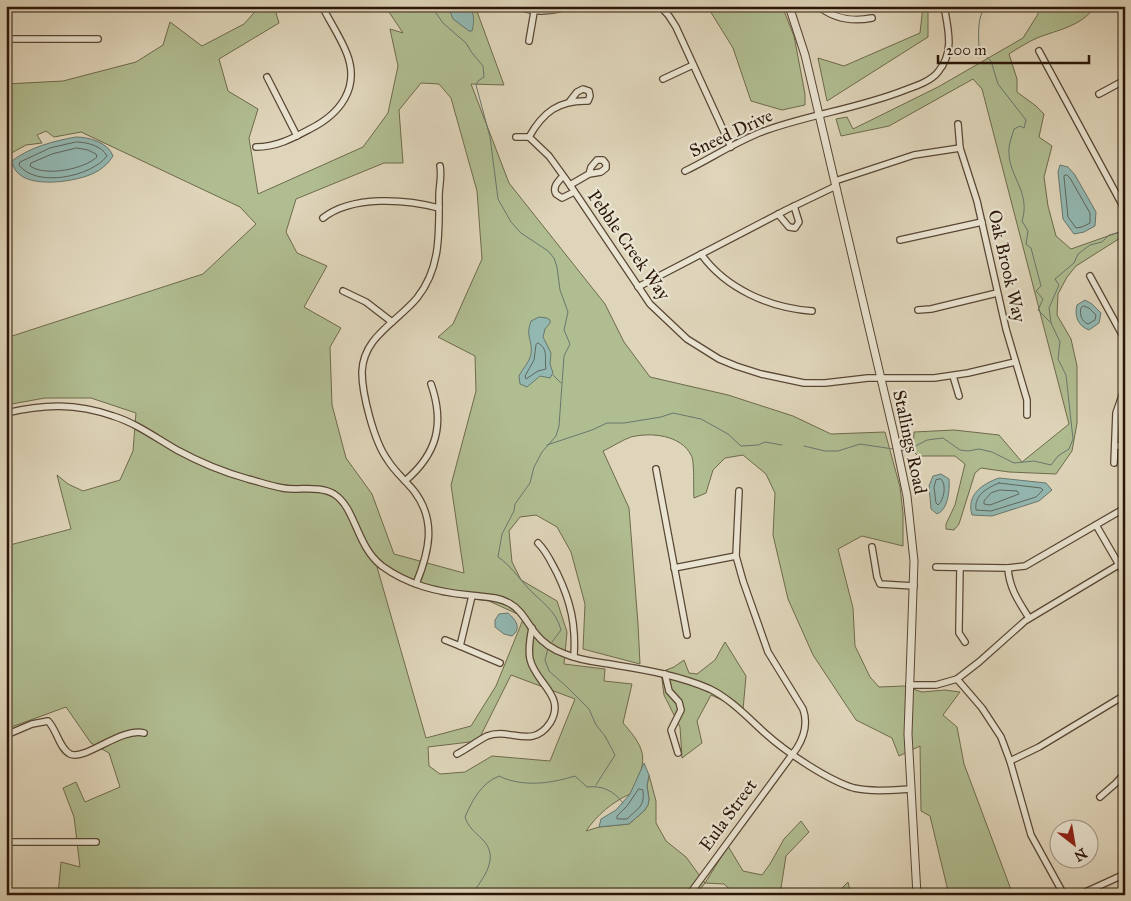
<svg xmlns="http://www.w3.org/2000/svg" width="1131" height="901" font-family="'IM FELL Great Primer',serif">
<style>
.green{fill:#b0bd91;stroke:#6e6a4c;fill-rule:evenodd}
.water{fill:#93b8b2;stroke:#69776e}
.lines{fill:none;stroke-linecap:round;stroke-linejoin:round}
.shore{stroke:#5f675d;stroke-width:1}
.stream{stroke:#69776e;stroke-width:1}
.minor-casing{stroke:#584634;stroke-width:8}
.tertiary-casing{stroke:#584634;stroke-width:9}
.minor{stroke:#eae4d2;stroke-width:5.5}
.tertiary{stroke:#eae4d2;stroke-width:7}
.labels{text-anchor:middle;stroke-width:4.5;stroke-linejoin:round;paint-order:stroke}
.street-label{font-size:18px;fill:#2b1608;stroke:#eae4d2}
</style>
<rect width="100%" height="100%" fill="#dfd5ba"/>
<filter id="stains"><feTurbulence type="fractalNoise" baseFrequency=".004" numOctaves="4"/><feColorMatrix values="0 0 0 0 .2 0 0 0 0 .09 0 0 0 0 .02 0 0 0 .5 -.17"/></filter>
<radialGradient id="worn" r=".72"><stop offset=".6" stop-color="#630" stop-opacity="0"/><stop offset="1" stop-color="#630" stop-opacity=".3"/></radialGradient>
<!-- green -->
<g class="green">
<path d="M260 6H274L279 23 219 59 228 91 258 109 249 138 258 194 363 147 388 113 398 66 390 29 403 33 385 6H475L504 85 471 84 509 183 605 304 624 342 650 377 728 395 793 416 831 434 885 432 900 487 903 513V546L862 536 838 549 853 608 855 646 870 677 879 687 904 686 922 692 945 690 960 692 943 715 957 727 964 764 1013 895H949L930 816 921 811 920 746 899 756 892 738 856 720 813 655 788 599 773 535 775 493 766 474 743 455 725 458 713 470 706 493 694 498C693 490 695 461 691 455 681 435 651 432 631 437 622 440 612 447 603 451L629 508 638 624 640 664 583 649 585 604 571 552 557 527 536 515 520 517 509 531 512 562 521 580 557 601 567 632 564 664 605 669 604 681 632 684 623 723C648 751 648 761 630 794 612 802 597 815 586 831L599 827 629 824 644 811 648 805 649 799 647 786 649 775 656 801V823L666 841 686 857 705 883 728 846 743 871 762 875 770 864 784 839 801 821 809 832 786 856 781 888 787 895H736L724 884 705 883 696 895H58L61 862 80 867 74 817 63 788 76 782 85 802 120 787 109 753 91 743 66 707 6 729V546L71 529 57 475 68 484 83 491 120 480 133 451 136 413 91 398H45L6 405V338L203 274 256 224 240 207 81 132 54 137 46 131 37 135 42 143 26 145 6 156V84L63 81 136 62 163 45 170 22 202 46 244 24ZM421 83 439 84 451 98 477 191 482 259 453 324 438 337 475 356 476 391 451 485 464 573 394 554 372 494 346 458 332 405 330 347 341 328 304 307 327 266 297 253 286 232 296 199 384 163H403L399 110ZM377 567 442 595 489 601 524 617 496 686 471 726 426 738ZM511 675 575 699 550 761 492 756 465 772 440 774 429 766 428 747 478 741Z"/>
<path d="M707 6H782L794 36 805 94V105L782 110 751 101 733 48Z"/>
<path d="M923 6 928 12V37L827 101 818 58 844 66 920 33Z"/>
<path d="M1040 6H1095C1083 26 1057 30 1037 38 1028 42 1018 48 1009 54L1017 79V92L1036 106 1044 114 1039 137 1052 146 1044 177 1048 206 1056 236 1071 249 1125 230V235L1076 266 1067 277 1058 294 1057 315 1071 339 1077 366V423L1072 451 1056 474 1009 472 981 468 975 473 959 524 954 530 946 529V524L955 505 965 464 955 456H918L913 451 914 432 954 430 999 435 1022 462 1069 424 982 89 973 79 889 126 841 136 836 119 847 117 853 129 938 87 1023 38 1038 14Z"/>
<path d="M725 642 746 676 743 710 711 695 697 721 702 743 682 758 680 727 664 695 661 672 674 667 684 660 689 673 697 674 715 660Z"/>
<path d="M848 882 851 895H835Z"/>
</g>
<!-- water -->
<g class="water">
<path d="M448 6C454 6 460 5 465 6 476 8 474 24 472 31H469L453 19Z"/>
<path d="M76 137C88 137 108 142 113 156 108 164 101 170 92 174 74 182 16 192 12 161 30 147 54 141 76 137Z"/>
<path d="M1060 165 1068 167 1075 175 1096 212 1095 226 1084 232 1074 234 1063 219 1058 172Z"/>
<path d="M1085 300 1092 304 1101 313 1099 323 1089 330C1078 326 1074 316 1077 305Z"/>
<path d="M539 317 547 318 550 320V323L545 329 543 337 551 353 550 364 553 373 550 378 540 376 527 387 520 384 519 376C523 368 529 363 531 354 533 340 525 337 531 321Z"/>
<path d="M941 474 949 479C950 490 948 510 937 514L931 509 929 486 933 476Z"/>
<path d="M999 478 1046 483 1052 490 1039 501 992 516 972 515C966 495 982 484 999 478Z"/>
<path d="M508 613C516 620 522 628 512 636L504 634 495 627V620L499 614Z"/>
<path d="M644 763 649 775 647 786 649 799 648 805 644 811 629 824 599 827 601 819 616 810 630 794Z"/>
</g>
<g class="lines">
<!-- shore -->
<g class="shore">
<path d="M76 142C87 142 102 146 107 156 91 177 36 188 19 165L20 162 50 148Z"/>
<path d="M77 148 88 150 96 154 97 157C84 169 46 177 30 166L31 163 52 154Z"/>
<path d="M1065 175H1067L1070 178 1090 213V223L1082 227 1076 228 1068 217 1064 177Z"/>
<path d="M1084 306 1089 308 1096 315 1095 320 1088 324C1082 322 1079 314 1081 308Z"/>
<path d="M538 343C549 349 544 358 546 369L538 371 526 379 525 376 534 360 536 345Z"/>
<path d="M941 479C947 485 944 500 938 505L936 503 934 487 936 480Z"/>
<path d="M999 483 1041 488 1043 490 1036 497 991 511 976 510C974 495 987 488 999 483Z"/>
<path d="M1000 490 1017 491 1019 494 990 505 984 504V501L991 493Z"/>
<path d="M639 789 643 790C645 807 638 808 627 819H617V816L627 806Z"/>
</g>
<!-- stream -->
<g class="stream">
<path d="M431 6 443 23 466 43 472 53 483 66 484 77 478 81 476 85 490 137 498 199 511 222 521 233 548 251 554 258 557 267 560 290 568 312 564 330 570 344 564 356 559 426 556 436 542 452 534 467 530 483 515 504 514 511 502 534 498 557C510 565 518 577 528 588 541 602 556 610 561 630L552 642"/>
<path d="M986 6C976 18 979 36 979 50L991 61 998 84 1026 120 1024 128 1020 126 1014 129C1012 137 1008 145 1009 153 1009 176 1031 193 1022 221L1028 231 1026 244 1031 248 1041 286 1036 291 1043 299 1038 310 1051 323"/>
<path d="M553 375 561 383"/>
<path d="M547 445 592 430 607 423H624L661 417 673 413 701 419 728 434 741 446 758 445 765 442 782 445"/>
<path d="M804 446 825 451H838L860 444 893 449"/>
<path d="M899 450 906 451 927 440 943 438 960 450 968 451 979 449 992 452 1014 463 1034 461 1051 465 1058 456 1069 449 1073 439 1066 375 1058 359 1060 342 1051 323 1049 308 1059 285 1055 279 1074 263 1078 254 1090 245 1102 242 1109 235 1125 231"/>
<path d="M548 648 545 660 549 671 566 686 589 709 596 725 605 736 615 755 596 785"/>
<path d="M471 895C483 879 501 857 482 839 475 832 468 827 465 817 472 801 481 783 499 776 503 778 508 780 513 781 534 786 555 782 575 776L587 787C602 785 614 791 623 803"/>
</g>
<defs>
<g id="minor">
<path d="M518 6C535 14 553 11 571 6"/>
<path d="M660 6 669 16 676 27 731 147"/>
<path d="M818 6C834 19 851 22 872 18"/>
<path d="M6 39H98"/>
<path d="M529 41 534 12"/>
<path d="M1039 51 1125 210"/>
<path d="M267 77 297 136"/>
<path d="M663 79 693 65"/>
<path d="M1099 94 1125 80"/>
<path d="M958 124 960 148 977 201 1006 329 1027 400V415"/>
<path d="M516 137H529L549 156 570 185 650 304 687 339 719 359 736 366 761 374 804 383H825L868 378H934L968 373 1015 362"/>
<path d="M529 137C543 112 559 100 588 101L590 96 589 91 583 89 577 92 570 101"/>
<path d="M256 147C277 147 293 138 310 129 340 114 360 88 347 54 341 38 330 22 322 6"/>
<path d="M685 171C712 158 738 140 767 130 812 114 860 108 905 90 916 86 931 81 938 72 955 52 948 29 944 6"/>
<path d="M563 176C558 182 552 187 556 194L562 198 574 192"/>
<path d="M835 181 914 155 960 148"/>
<path d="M570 185 589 174 601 172 606 168V164L603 160H597L591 167 589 174"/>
<path d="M778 214 789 227 795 228 799 222 794 206"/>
<path d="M323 218C352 195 406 199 439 208"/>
<path d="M900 240 982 222"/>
<path d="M701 254C726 289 770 308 812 311"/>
<path d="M1090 276 1125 340"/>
<path d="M638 287 786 210 836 186"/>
<path d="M343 291 366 302 392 322"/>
<path d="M918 310 931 309 997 293"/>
<path d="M953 376 959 396"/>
<path d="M6 413C44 404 76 403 113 416 136 423 156 438 177 450 199 462 223 472 248 479 260 482 271 486 283 488 299 491 319 485 334 494 356 508 356 546 382 566 408 585 437 592 469 595 482 597 497 596 509 603 522 610 527 623 536 634 543 643 554 650 565 654 581 661 598 662 615 665 647 670 680 676 710 689 732 700 748 718 766 734 786 752 829 781 854 788 873 792 892 790 911 789"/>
<path d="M1116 446H1125"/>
<path d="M1114 463 1116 413 1125 387"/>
<path d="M656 469 687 635"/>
<path d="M405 481C437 454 445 424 431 384"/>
<path d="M1096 525 1125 575"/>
<path d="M538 543C547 552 551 562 557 573 571 602 576 625 574 657"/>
<path d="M872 547 877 577 880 584 914 586"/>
<path d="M936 567 1008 568 1025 566 1125 508"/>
<path d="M674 568 736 556"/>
<path d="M960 568 959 627V633L965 642"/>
<path d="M1008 568C1009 588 1019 602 1029 618"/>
<path d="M416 584C429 552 437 521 414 491 405 480 394 471 387 459 374 441 362 394 362 372 363 337 397 322 417 298 441 268 439 233 439 196 439 186 442 177 440 166"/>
<path d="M472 596 460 646 500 663"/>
<path d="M445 640 460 646"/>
<path d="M665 674 669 691 679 702 681 710 671 730 678 753"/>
<path d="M957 679 982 708 1001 737 1010 761 1031 835 1064 895"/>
<path d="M909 685H936L957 679 979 662 1025 621 1125 561"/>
<path d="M6 735 32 724 48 721C57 730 59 748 70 754 85 761 121 727 144 733"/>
<path d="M457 754C467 749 477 741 487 736 510 727 532 750 550 723 567 696 535 683 530 659 528 649 530 638 532 628"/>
<path d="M1010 761 1039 747 1125 695"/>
<path d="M1100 797 1116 783 1125 773"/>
<path d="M6 842H96"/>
<path d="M689 895 797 748C805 735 808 723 803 709L768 652 743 581 736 556 739 491"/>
<path d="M1079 895 1125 874"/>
</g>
<path id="tertiary" d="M789 6 805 55 894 434 907 496 914 561 908 734 917 895"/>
</defs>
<!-- minor casing -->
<use href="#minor" class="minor-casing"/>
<!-- tertiary casing -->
<use href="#tertiary" class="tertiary-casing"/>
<!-- minor -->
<use href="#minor" class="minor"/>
<!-- tertiary -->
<use href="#tertiary" class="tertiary"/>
</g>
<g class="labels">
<!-- street labels -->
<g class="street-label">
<text transform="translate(731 133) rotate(-25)" y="6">Sneed Drive</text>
<text transform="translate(629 245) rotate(55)" y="6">Pebble Creek Way</text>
<text transform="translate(1007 266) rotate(77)" y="6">Oak Brook Way</text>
<text transform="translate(910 442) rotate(78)" y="6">Stallings Road</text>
<text transform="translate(728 815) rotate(-54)" y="6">Eula Street</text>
</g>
</g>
<!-- margin -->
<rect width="1131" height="901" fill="none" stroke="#dfd5ba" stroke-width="25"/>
<rect x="8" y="8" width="1116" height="886" fill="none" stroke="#2b1608" stroke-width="2.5"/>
<rect x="12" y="12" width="1106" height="876" fill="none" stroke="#2b1608"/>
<!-- north arrow -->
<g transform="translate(1074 844) rotate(149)"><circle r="24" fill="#eae4d2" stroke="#9e9281"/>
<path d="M0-4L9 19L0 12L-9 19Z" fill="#8f2418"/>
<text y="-8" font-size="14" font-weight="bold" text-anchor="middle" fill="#2b1608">N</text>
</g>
<!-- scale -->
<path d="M938 55v8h151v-8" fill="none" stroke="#2b1608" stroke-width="2.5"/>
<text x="946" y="55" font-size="15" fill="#2b1608" stroke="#eae4d2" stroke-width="4" paint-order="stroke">200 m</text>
<rect width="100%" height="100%" filter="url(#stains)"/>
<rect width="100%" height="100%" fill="url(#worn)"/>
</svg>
